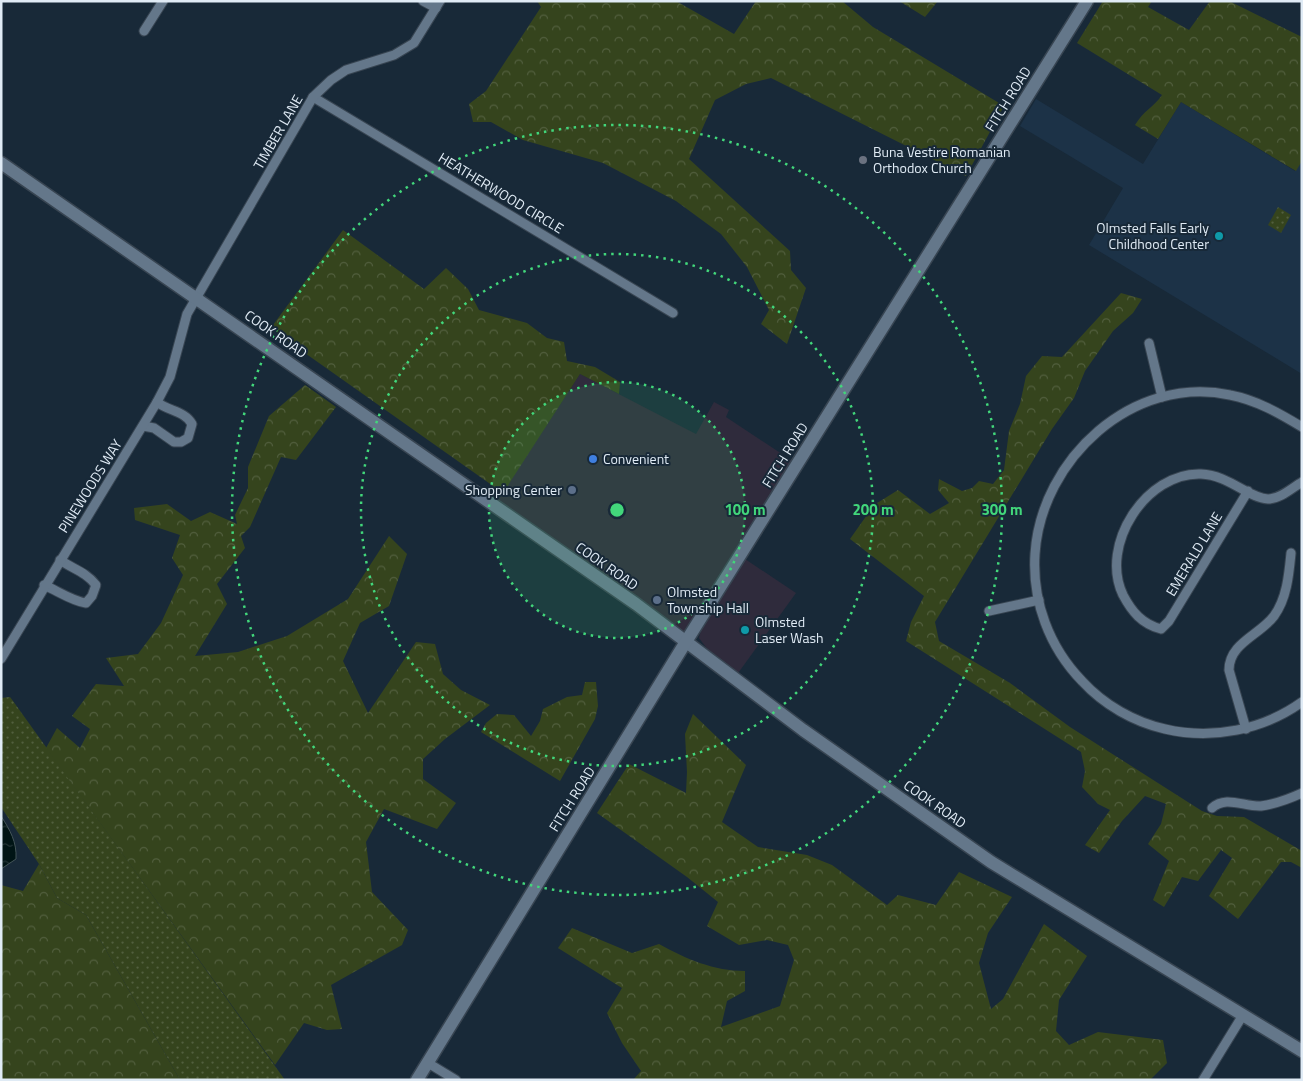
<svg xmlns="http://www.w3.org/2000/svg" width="1303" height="1081" font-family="'Titillium Web',sans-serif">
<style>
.commercial{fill:#2f2b3c}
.built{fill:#1c3247}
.grass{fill:url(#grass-dots)}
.forest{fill:url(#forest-crowns)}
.water{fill:url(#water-ripples);stroke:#435458}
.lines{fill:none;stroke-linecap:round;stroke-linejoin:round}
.street-casing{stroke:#384552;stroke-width:11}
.secondary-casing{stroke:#384552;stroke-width:15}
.street{stroke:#64778a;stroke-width:9}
.secondary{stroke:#64778a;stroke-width:12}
.ring{fill:none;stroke:#42d77b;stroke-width:2.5;stroke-dasharray:2.5 5}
.worship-dot{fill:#6b7280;stroke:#182938;stroke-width:2}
.culture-dot{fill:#0f9aa8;stroke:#182938;stroke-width:2}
.shop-dot{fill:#3f7fe0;stroke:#182938;stroke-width:2}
.service-dot{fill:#5c6f8a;stroke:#182938;stroke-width:2}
.labels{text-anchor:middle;stroke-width:4;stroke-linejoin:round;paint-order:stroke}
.street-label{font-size:14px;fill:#e0ebf5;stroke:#182938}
.poi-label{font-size:14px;fill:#e0ebf5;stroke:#182938;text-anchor:start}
.centre{fill:#42d77b;stroke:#182938;stroke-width:2.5}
.ring-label{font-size:15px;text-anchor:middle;font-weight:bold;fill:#42d77b;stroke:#182938;stroke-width:4;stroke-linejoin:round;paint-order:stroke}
</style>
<defs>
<pattern id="grass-dots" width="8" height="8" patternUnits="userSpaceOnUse" patternTransform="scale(1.25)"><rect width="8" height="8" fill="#35441d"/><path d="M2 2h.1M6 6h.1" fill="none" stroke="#525f3e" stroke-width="1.8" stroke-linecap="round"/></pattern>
<pattern id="forest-crowns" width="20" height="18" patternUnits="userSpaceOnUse" patternTransform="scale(1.25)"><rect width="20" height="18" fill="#35441d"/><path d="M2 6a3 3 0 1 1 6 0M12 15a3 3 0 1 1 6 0" fill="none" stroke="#525f3e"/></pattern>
<pattern id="water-ripples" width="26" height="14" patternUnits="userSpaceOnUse" patternTransform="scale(1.25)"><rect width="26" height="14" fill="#001415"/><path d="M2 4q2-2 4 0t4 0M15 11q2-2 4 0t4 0" fill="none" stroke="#253638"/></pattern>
</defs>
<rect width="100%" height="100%" fill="#182938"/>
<!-- commercial -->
<g class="commercial">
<path d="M580 374 696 434 714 402 729 410 726 417 794 462 684 633 496 503Z"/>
<path d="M745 559 796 593 736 676 708 650 699 638 702 625Z"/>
</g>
<!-- built -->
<path class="built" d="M1036 99 1143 164 1181 102 1295 171 1302 161V374L1089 245 1123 188 1020 126Z"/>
<!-- grass -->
<g class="grass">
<path d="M1278 207 1291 215 1281 233 1268 225Z"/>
<path d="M10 697 13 701 285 1080H180L86 915 57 898 39 864 1 807V698Z"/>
</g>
<!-- forest -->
<g class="forest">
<path d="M537 1H676L734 34 756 1H842L873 27 1004 106 966 176 771 78 746 84 715 100 689 159 790 251 791 270 806 288 787 344 761 324 769 310 747 267 721 234 676 201 603 163 523 140 491 122H473L469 104 486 91 541 7Z"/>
<path d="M899 1H938L925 17Z"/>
<path d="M1103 1H1152L1148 7 1189 30 1210 1H1229L1302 37V161L1296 171 1181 102 1158 139 1135 125C1144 110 1153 108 1162 95L1077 43Z"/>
<path d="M343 230 424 289 446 268 468 289 479 310 527 323 547 338 564 342 567 361 595 367 620 382 619 394 580 374 503 493 278 334 273 325Z"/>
<path d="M1121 293 1142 299 1133 313 1113 331 1085 371 1074 398 1052 429 935 622 939 641 1010 683 1070 727 1202 811 1217 816 1244 817 1302 851V868L1291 862H1281L1238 919 1209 896 1232 858 1221 850 1198 881 1182 877 1164 907 1153 900 1169 861 1148 844 1161 824 1166 804 1145 796 1122 821 1099 853 1085 845 1110 810 1098 804 1082 787 1085 771 1081 752 906 641 911 622 924 596 850 539 874 505 898 490 930 514 949 503 938 490 939 479 962 491 972 488 979 481 993 484 1004 470 1009 431 1020 404 1026 376 1042 356 1062 357Z"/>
<path d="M305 385 336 407 296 460 281 457 250 527 241 536 245 548 217 584 227 604 195 656 238 652 287 636 348 599 389 536 407 554 389 606 360 623 343 661 368 713 416 642 435 644 443 674 461 690 490 705 445 739 423 759V779L456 803 437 829 384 809 366 842 372 892 408 930 402 945 331 985 342 1029 327 1030 304 1023 275 1065 46 748 57 728 80 748 90 729 72 716 96 684 124 686 106 658 138 654 161 623 183 575 172 558 180 535 135 520 134 508 167 504 191 521 210 512 237 524 235 515 248 488V467L269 416Z"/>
<path d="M585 682H596L598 706 595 719 560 781 481 732 486 723 497 714 514 715 531 736 540 721 543 709 567 697 582 695Z"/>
<path d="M693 714 746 765 722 822 758 847 807 855 832 865 887 905 898 895 936 905 959 872 1012 897 988 933 979 963 991 1009 1003 999 1044 924 1087 956 1059 1000 1056 1031 1069 1045 1098 1032 1163 1040 1167 1063 1150 1080H633L641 1071 622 1043 607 1013 622 988 558 948 572 928 632 953 659 944C686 959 714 971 745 971V991L727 1001 721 1027 780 1006 794 960 788 945 767 940 739 945 707 926 718 902 687 877 597 813 629 764 686 793 687 772 685 734Z"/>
<path d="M39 864 57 898 86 915 180 1080H1V885L23 891Z"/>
</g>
<!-- water -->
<path class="water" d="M1 816C10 830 17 842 16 859L1 869Z"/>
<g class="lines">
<defs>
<g id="street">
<path d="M423 1 436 8"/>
<path d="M144 31 163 1"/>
<path d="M313 97 673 313"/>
<path d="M1149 343 1162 397"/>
<path d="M143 426 154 428 174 442H181L188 438 192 424C185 411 168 411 157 402"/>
<path d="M1302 427C1279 413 1256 400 1230 395 1133 374 1041 459 1035 554 1032 601 1049 647 1082 681 1104 705 1134 722 1165 729 1212 740 1263 730 1302 702"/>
<path d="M1248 491 1169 621 1161 629C1142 624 1132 612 1123 595 1099 545 1146 472 1201 474 1229 475 1248 498 1268 499 1280 499 1292 488 1302 482"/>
<path d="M44 585C58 591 72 601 86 603L92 596 96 585C86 572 73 569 60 560"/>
<path d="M989 611 1039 600"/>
<path d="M1 659 157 402 170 377 187 314 313 97 331 80 346 70 394 55 414 43 440 1"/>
<path d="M1246 729 1229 670C1229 643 1260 635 1274 616 1287 598 1289 574 1291 553"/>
<path d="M1212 808C1226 795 1244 807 1261 806 1275 804 1289 799 1302 793"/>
<path d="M428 1063 456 1080"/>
<path d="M1203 1080 1243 1015"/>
</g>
<g id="secondary">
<path d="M1 163 636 604 803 730 991 862 1302 1051"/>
<path d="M417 1080 687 640 1087 1"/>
</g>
</defs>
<!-- street casing -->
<use href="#street" class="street-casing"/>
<!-- secondary casing -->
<use href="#secondary" class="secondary-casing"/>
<!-- street -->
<use href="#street" class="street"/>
<!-- secondary -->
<use href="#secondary" class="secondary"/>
</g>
<!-- distance rings -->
<circle cx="617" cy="510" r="128" fill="#42d77b" fill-opacity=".12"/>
<g class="ring">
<circle cx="617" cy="510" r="128"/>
<circle cx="617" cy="510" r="256"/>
<circle cx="617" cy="510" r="385"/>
</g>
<!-- markers -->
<circle class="worship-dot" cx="863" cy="160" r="5"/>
<g class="culture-dot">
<circle cx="1219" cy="236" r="5"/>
<circle cx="745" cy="630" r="5"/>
</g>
<circle class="shop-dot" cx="593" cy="459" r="5"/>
<g class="service-dot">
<circle cx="572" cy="490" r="5"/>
<circle cx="657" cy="600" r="5"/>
</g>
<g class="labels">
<!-- street labels -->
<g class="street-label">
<text transform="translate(1008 99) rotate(-58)" y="5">FITCH ROAD</text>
<text transform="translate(278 132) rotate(-60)" y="5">TIMBER LANE</text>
<text transform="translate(501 193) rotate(31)" y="5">HEATHERWOOD CIRCLE</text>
<text transform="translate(276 334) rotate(35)" y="5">COOK ROAD</text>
<text transform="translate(785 455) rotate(-58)" y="5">FITCH ROAD</text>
<text transform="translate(90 486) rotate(-58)" y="5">PINEWOODS WAY</text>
<text transform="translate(1194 554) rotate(-59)" y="5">EMERALD LANE</text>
<text transform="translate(607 566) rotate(35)" y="5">COOK ROAD</text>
<text transform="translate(572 799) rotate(-58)" y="5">FITCH ROAD</text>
<text transform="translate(935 804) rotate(35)" y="5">COOK ROAD</text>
</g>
<!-- poi labels -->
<g class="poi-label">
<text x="873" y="157">Buna Vestire Romanian<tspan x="873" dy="16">Orthodox Church</tspan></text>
<text x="1209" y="233" text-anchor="end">Olmsted Falls Early<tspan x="1209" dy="16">Childhood Center</tspan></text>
<text x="603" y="464">Convenient</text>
<text x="562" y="495" text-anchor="end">Shopping Center</text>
<text x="667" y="597">Olmsted<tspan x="667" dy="16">Township Hall</tspan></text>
<text x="755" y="627">Olmsted<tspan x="755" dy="16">Laser Wash</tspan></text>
</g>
</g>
<circle cx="617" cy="510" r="8" class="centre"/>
<g class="ring-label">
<text x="745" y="515">100 m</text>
<text x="873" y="515">200 m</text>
<text x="1002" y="515">300 m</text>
</g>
<!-- border -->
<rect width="1303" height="1081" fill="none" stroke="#e0ebf5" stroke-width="5"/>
</svg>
